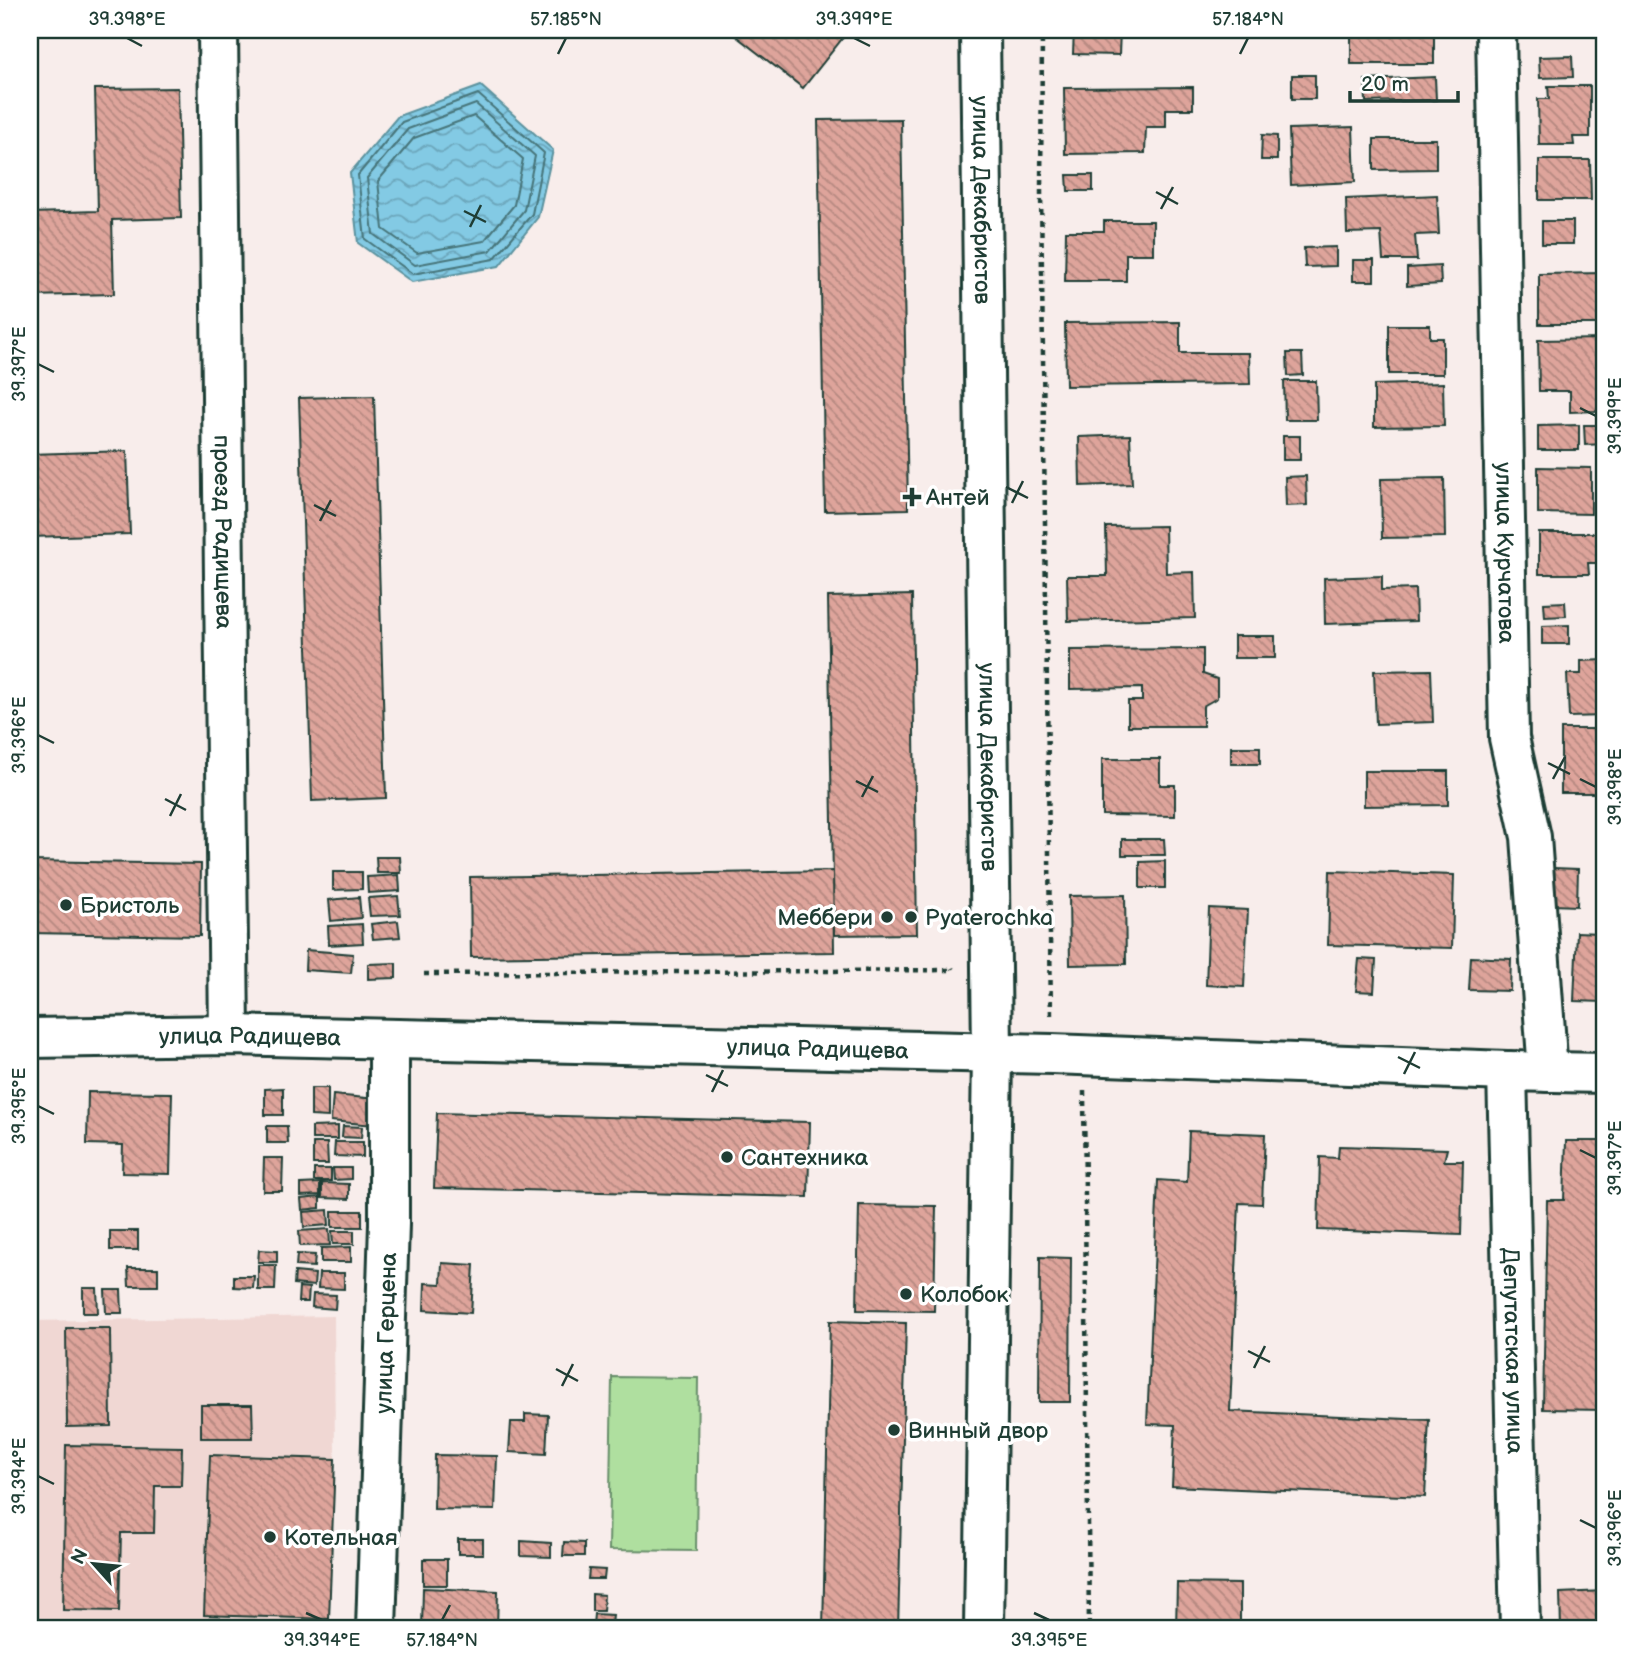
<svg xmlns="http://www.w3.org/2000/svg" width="1634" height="1659" font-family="'Balsamiq Sans',sans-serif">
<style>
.built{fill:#f0d7d3}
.grass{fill:#afdf9f;stroke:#678e6a;stroke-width:2}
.water{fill:url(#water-waves);stroke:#5b929e;stroke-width:2}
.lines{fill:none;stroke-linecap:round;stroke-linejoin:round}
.shore{stroke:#47757a;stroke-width:2}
.building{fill:url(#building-back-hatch);stroke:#1f3d34;stroke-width:2}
.minor-casing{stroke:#1f3d34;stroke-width:44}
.path{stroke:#1f3d34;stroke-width:4.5;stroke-dasharray:5 5;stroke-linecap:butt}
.minor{stroke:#fff;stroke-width:38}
.ticks{fill:none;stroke:#1f3d34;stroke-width:2.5}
.poi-dot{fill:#1f3d34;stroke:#fff;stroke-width:2.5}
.labels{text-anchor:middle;stroke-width:7;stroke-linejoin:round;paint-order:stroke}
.street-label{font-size:23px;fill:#1f3d34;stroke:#fff}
.poi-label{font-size:23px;fill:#1f3d34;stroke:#fff;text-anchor:start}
.neatline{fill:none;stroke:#1f3d34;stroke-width:2.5}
.ticks-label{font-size:18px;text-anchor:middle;fill:#1f3d34}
</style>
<defs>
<pattern id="water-waves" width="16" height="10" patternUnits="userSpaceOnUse" patternTransform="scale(1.75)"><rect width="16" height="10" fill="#83cae4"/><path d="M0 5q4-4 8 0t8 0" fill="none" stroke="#6ba5ba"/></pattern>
<pattern id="building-back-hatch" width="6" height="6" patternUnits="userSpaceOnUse" patternTransform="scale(1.75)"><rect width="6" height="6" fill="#dea49b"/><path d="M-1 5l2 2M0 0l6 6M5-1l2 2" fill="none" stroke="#b3877f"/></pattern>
</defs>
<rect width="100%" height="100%" fill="#f8edeb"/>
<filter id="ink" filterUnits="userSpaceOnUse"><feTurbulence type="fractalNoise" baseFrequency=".0143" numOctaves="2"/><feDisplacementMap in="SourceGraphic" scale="14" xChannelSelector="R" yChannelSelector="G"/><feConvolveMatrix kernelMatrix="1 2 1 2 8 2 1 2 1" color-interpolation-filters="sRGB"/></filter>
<g filter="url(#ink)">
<!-- built -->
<path class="built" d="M334 1316 335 1459 329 1629H30V1321Z"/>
<!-- grass -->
<path class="grass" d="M612 1377 698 1378 696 1551 609 1550Z"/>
<!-- water -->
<path class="water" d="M481 86 553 150 538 217 499 266 412 282 358 243 350 173 398 116Z"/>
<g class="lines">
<!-- shore -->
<g class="shore">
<path d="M478 94 544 153 532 214 494 259 413 274 365 239 358 175 402 122Z"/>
<path d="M476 104 535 156 524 210 490 251 415 265 373 234 367 178 408 129Z"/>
<path d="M474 116 523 159 514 205 484 241 417 253 383 229 378 181 414 138Z"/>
</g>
</g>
<!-- building -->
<g class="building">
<path d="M728 30H849L803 88Z"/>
<path d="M1074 30H1120L1119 55 1073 54Z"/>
<path d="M1389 30H1434V64H1351V31Z"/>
<path d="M1572 56 1573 77 1540 78 1539 57Z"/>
<rect x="1292" y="75" width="23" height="24"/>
<path d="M1435 77 1436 100 1366 102 1365 80Z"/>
<path d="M1548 86H1590V137H1573L1574 145H1539L1538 99H1549Z"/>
<path d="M1193 87V109H1166V127H1146L1145 153 1065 154 1064 88Z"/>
<path d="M178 88 181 218 112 220 114 294 30 296V213L98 211 95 89Z"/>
<path d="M901 119 908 509 825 511 818 120Z"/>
<path d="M1353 127 1355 182 1291 185 1289 129Z"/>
<path d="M1262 135 1277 136V160H1261Z"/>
<path d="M1374 139H1436V169L1374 170Z"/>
<path d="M1539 160H1590L1591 200H1539Z"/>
<path d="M1067 175H1093V191H1068Z"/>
<path d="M1437 195 1439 234 1415 235 1417 260H1383L1381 232 1347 233 1346 199Z"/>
<path d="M1104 221H1153V254H1126V281H1065L1066 231H1104Z"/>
<rect x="1542" y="221" width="31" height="23"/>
<path d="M1336 247V266L1305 267 1304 248Z"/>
<rect x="1353" y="260" width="21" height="21"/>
<path d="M1440 266 1441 284 1407 286V268Z"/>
<path d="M1604 273V324H1539V274Z"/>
<path d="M1180 322V353H1249L1250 384 1066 386 1065 323Z"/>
<path d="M1389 325H1430V338H1443V374H1389Z"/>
<path d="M1604 339V390H1598V411L1570 412V391H1539L1538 340Z"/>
<path d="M1287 353H1302L1303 375 1288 376Z"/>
<path d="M1284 381H1316L1317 420H1285Z"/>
<path d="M1443 383 1444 426 1374 427V385Z"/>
<path d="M374 396 386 798 312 801 299 398Z"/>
<path d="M1579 425V450H1538V426Z"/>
<path d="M1584 425H1604V444L1585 445Z"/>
<path d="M1130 435 1132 484 1080 486 1079 437Z"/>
<rect x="1283" y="436" width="17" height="24"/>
<path d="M127 451 130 534 30 537V454Z"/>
<path d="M1538 467 1591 468V514L1538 513Z"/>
<path d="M1306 476 1307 505 1286 506 1285 477Z"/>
<path d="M1444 478 1445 537 1382 538 1381 479Z"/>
<path d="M1165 526 1166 573 1194 572 1195 618 1068 621 1067 576H1107L1106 527Z"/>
<path d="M1539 533H1598L1599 563H1588L1589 574H1539Z"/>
<path d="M1382 576V590L1415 589 1416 621 1325 624 1324 578Z"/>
<path d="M912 595 917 934 834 935 828 597Z"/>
<path d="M1565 602 1566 616 1545 617 1544 603Z"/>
<path d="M1569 625V644H1542V626Z"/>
<rect x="1234" y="636" width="41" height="22"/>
<path d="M1203 649V674L1217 679V698L1203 706V726H1128V701H1142V688L1070 689V650Z"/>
<path d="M1604 660V716L1569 717 1567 674H1581V661Z"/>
<path d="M1431 670 1433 722 1376 724 1374 671Z"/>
<rect x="1561" y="729" width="43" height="64"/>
<rect x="1231" y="747" width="29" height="17"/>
<path d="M1102 759H1160V785H1175V816L1102 815Z"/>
<path d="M1364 771H1448V805L1364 806Z"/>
<path d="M1122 839H1164L1165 855H1122Z"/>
<path d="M376 857H400L401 873H377Z"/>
<path d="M30 861 201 864 200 936 30 933Z"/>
<path d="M1165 861V888H1140V862Z"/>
<path d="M1554 868 1578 869 1577 906 1553 905Z"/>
<path d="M833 871 834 952 471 957 470 877Z"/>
<path d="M1330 871 1454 875 1452 948 1328 945Z"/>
<path d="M333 872H362V889L333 890Z"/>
<path d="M399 875 400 891 368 893 367 877Z"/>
<path d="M1125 895 1126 964 1070 965 1069 896Z"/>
<path d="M398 896 400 915 370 916 368 898Z"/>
<path d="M359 897 361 918 331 921 329 900Z"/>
<path d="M1209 908 1248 910 1244 987 1206 985Z"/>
<path d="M398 921 400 937 373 939 371 924Z"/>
<path d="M362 924 363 943 329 945 328 926Z"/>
<path d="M1577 932 1599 933 1598 950H1604V1002L1574 1001Z"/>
<path d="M306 950 353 954 351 973 305 970Z"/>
<path d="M1471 957 1511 959 1510 991 1469 990Z"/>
<path d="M1359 959 1376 960 1374 992 1356 991Z"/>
<path d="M396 963V978L368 979V964Z"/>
<path d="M283 1088V1115H265V1089Z"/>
<path d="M311 1088H328V1117L311 1116Z"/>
<path d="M88 1092 172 1093 170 1174 122 1173 123 1145 87 1144Z"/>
<path d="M333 1095 377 1099 374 1125 331 1121Z"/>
<rect x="30" y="1110" width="2" height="77"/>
<path d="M437 1113 810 1122 808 1197 434 1188Z"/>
<path d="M267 1126H287L288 1143H267Z"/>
<path d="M338 1126V1139H312V1127Z"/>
<path d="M343 1126 362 1127 361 1138 342 1137Z"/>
<path d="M1189 1131 1265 1134 1262 1204 1239 1203 1230 1411 1429 1420 1425 1497 1172 1486 1175 1425 1147 1424 1158 1180 1187 1182Z"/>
<path d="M1566 1141H1604V1410L1543 1409 1547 1200H1564Z"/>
<path d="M335 1142H363V1157L334 1156Z"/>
<path d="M313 1143H327L328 1164H313Z"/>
<path d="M1339 1146 1447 1149 1444 1161H1463L1461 1235 1318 1230 1320 1157 1338 1158Z"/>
<path d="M264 1158H283L282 1191H263Z"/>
<path d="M333 1168H351V1179L334 1180Z"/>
<rect x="314" y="1169" width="17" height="12"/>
<path d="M320 1183V1195L301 1196V1184Z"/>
<path d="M322 1183 349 1184V1199L322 1198Z"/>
<path d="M320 1197V1208L302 1210 301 1199Z"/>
<path d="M859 1205 936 1206 934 1311 857 1310Z"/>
<path d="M328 1210 329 1225 304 1227 303 1212Z"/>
<rect x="332" y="1211" width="30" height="16"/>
<path d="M329 1229 330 1245 300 1246 299 1231Z"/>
<rect x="110" y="1231" width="28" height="19"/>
<path d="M332 1231H354V1244H333Z"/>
<path d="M351 1247V1262H321V1248Z"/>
<path d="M259 1250 277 1251V1262H258Z"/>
<path d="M297 1254 315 1255 314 1267 296 1266Z"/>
<path d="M1040 1257 1071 1258 1070 1402H1039Z"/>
<path d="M442 1263 474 1265 471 1313 424 1310 425 1283 441 1284Z"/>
<path d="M258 1265H276L275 1290H258Z"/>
<path d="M128 1268H158V1286H129Z"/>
<path d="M295 1272 315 1274 314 1286 294 1284Z"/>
<path d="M30 1273H38L37 1299H30Z"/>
<path d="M319 1273H344V1289L318 1288Z"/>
<path d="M234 1276H254L253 1288 234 1287Z"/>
<path d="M299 1287 309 1288 308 1302H298Z"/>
<path d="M83 1288H97L98 1313H83Z"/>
<path d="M105 1290H121L122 1313H106Z"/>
<path d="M313 1294 336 1295 335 1309 312 1307Z"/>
<path d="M830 1321 906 1323 898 1629H823Z"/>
<path d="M66 1328H110L111 1426 67 1427Z"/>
<path d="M201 1405H252L253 1438H201Z"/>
<path d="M525 1414 548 1415 546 1454 509 1452 511 1422H525Z"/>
<path d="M66 1445 182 1447 181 1486H155L154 1533H121L119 1611 63 1610Z"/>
<path d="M210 1455 335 1459 329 1619 204 1615Z"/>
<path d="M435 1455 497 1456 495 1510 434 1509Z"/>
<rect x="458" y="1539" width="25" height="15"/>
<path d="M521 1541 551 1543V1557L521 1556Z"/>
<path d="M564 1542 584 1543V1556H563Z"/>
<rect x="423" y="1559" width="24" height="26"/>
<path d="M589 1569 605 1570 604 1579H588Z"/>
<path d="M1177 1583 1240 1584V1629H1176Z"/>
<path d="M423 1588 498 1591 497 1629H422Z"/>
<path d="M1604 1591V1629H1561L1560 1593Z"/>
<path d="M592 1594 604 1595 603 1611H592Z"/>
<path d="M594 1614 613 1615 612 1626 593 1625Z"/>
</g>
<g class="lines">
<defs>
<g id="minor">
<path id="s1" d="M218 30 229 1035"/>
<path id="s2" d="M980 30 992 1053 984 1629"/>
<path id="s3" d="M1496 30 1509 738 1531 837 1548 1072"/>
<path id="s4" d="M30 1038 229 1035 1052 1054 1507 1071 1604 1073"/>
<path id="s5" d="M1507 1071 1520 1629"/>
<path id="s6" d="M376 1629 389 1224V1039"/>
</g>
</defs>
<!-- minor casing -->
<use href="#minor" class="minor-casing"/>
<!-- path -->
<g class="path">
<path d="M1042 30 1041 192 1051 1018"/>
<path d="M424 974 953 970 952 968"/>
<path d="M1084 1091 1089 1629"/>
</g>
<!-- minor -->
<use href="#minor" class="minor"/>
</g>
</g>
<!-- ticks -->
<path class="ticks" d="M127 38 142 46M854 38 870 46M558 54 566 38M1240 54 1248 38M1156 192 1178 204M1161 209 1173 187M464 211 486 222M470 227 481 205M38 364 54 372M1580 408 1596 416M1006 487 1028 498M1012 503 1023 481M314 505 336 516M320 521 331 500M38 735 54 743M1548 763 1570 774M1553 779 1565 757M1580 779 1596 787M856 781 878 792M862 797 873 776M165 799 186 810M170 816 181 794M1398 1057 1420 1068M1404 1074 1415 1052M706 1075 728 1086M712 1092 723 1070M38 1106 54 1114M1580 1150 1596 1158M1248 1351 1270 1362M1254 1368 1265 1346M556 1369 578 1381M562 1386 573 1364M38 1476 54 1484M1580 1520 1596 1528M306 1613 322 1620M1034 1613 1049 1620M442 1620 450 1605"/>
<!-- markers -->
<g class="poi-dot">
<path d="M908.5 486.5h7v7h7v7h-7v7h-7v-7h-7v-7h7z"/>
<circle cx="66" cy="905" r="7"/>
<circle cx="887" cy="917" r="7"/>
<circle cx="911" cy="917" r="7"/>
<circle cx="727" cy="1157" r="7"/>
<circle cx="906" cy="1294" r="7"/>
<circle cx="894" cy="1430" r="7"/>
<circle cx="270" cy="1537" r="7"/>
</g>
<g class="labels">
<!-- street labels -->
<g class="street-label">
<text dy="8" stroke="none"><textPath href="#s2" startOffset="170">улица Декабристов</textPath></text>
<text dy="8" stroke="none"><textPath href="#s1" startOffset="502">проезд Радищева</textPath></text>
<text dy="8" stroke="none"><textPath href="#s3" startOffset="523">улица Курчатова</textPath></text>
<text dy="8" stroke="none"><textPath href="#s2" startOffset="737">улица Декабристов</textPath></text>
<text dy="8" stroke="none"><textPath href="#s4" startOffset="220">улица Радищева</textPath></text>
<text dy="8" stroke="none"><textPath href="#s4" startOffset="788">улица Радищева</textPath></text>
<text dy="8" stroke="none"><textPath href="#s6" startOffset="296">улица Герцена</textPath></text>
<text dy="8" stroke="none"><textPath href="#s5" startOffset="280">Депутатская улица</textPath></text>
</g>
<!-- poi labels -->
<g class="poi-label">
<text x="926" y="505">Антей</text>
<text x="80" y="913">Бристоль</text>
<text x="873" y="925" text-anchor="end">Меббери</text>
<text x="925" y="925">Pyaterochka</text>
<text x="741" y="1165">Сантехника</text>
<text x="920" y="1302">Колобок</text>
<text x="908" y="1438">Винный двор</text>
<text x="284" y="1545">Котельная</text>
</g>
</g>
<!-- margin -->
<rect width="1634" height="1659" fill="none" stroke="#fff" stroke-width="77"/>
<!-- north arrow -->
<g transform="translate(94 1564) rotate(297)" stroke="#ffffff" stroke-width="5" paint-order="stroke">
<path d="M0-5L12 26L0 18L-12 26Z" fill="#1f3d34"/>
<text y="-10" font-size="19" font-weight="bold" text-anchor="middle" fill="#1f3d34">N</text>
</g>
<!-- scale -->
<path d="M1350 91v10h108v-10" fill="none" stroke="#1f3d34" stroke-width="3.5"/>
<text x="1361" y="91" font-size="21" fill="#1f3d34" stroke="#ffffff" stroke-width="5" paint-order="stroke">20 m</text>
<rect x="38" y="38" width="1558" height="1582" class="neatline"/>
<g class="ticks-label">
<text x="127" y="25">39.398°E</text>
<text x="566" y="25">57.185°N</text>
<text x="854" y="25">39.399°E</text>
<text x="1248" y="25">57.184°N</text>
<text transform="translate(19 364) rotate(-90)" y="6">39.397°E</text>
<text transform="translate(1615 416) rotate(-90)" y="6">39.399°E</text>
<text transform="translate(19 735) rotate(-90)" y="6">39.396°E</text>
<text transform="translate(1615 787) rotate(-90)" y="6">39.398°E</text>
<text transform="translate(19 1106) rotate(-90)" y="6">39.395°E</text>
<text transform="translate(1615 1158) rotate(-90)" y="6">39.397°E</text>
<text transform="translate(19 1476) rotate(-90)" y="6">39.394°E</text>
<text transform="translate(1615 1528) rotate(-90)" y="6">39.396°E</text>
<text x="322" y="1646">39.394°E</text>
<text x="442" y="1646">57.184°N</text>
<text x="1049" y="1646">39.395°E</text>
</g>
</svg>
